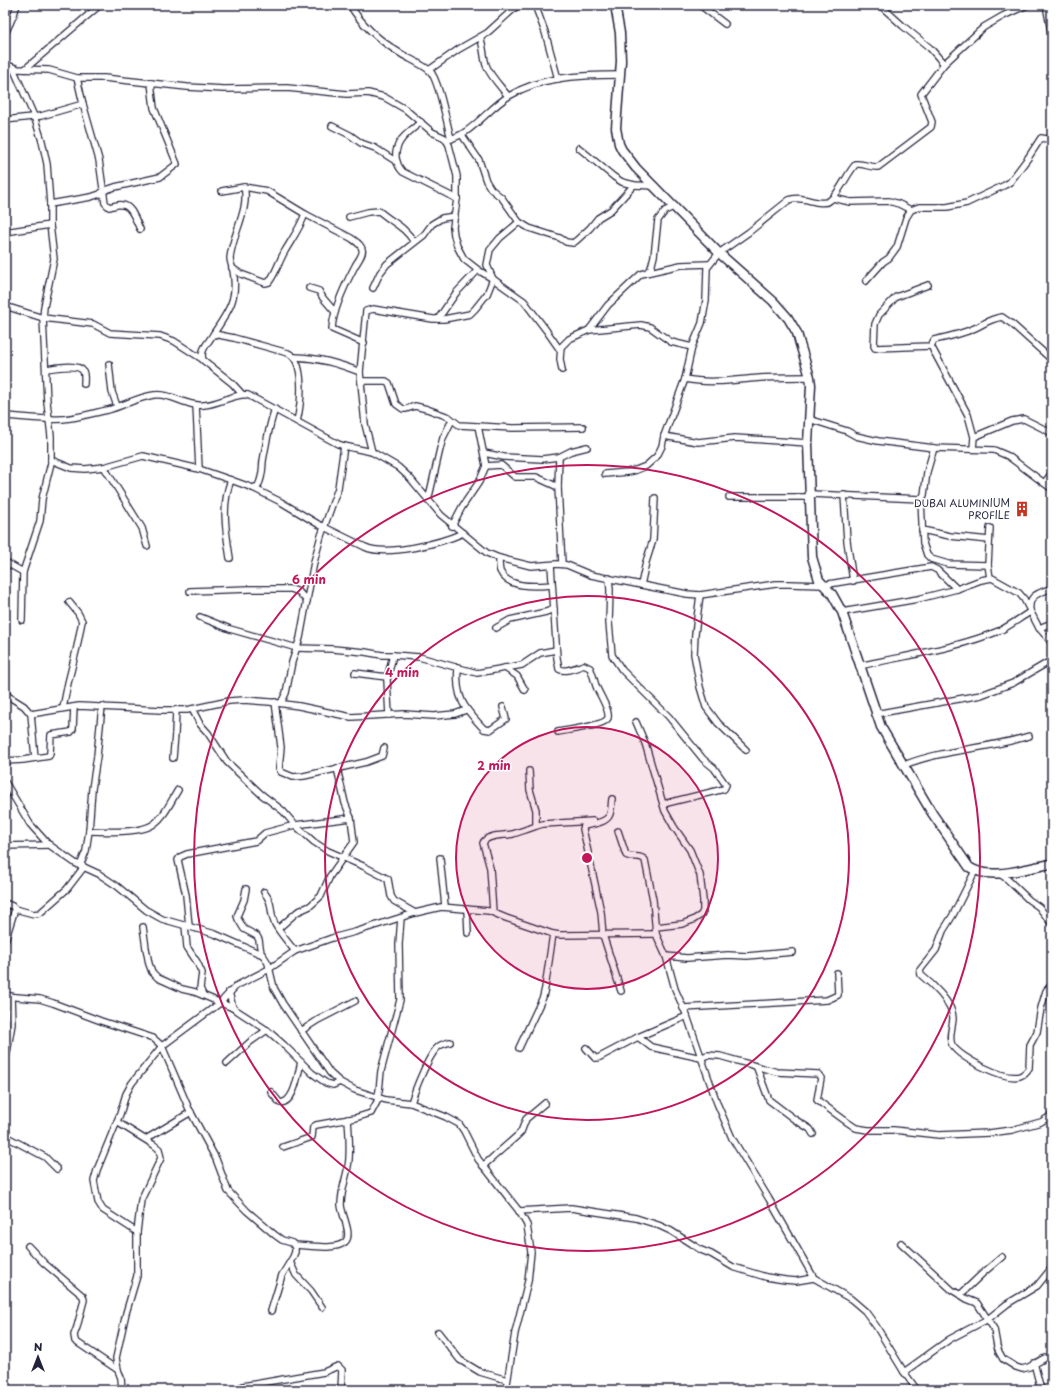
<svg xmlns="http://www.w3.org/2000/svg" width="1057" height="1395" font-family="'Playpen Sans',sans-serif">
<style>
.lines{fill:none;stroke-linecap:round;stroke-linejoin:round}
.street-casing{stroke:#22223b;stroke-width:8}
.secondary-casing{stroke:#22223b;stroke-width:11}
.street{stroke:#fff;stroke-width:5.5}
.secondary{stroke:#fff;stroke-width:8}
.ring{fill:none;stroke:#c2185b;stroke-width:2}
.labels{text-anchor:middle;stroke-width:3;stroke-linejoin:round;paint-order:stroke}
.poi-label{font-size:10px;fill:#22223b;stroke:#fff;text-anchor:end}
.centre{fill:#c2185b;stroke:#fff;stroke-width:2}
.ring-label{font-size:12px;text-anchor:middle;font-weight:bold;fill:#c2185b;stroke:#fff;stroke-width:3;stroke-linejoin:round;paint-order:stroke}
</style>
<rect width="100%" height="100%" fill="#fff"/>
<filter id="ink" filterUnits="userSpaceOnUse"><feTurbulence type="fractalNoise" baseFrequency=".025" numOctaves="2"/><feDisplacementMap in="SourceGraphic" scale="8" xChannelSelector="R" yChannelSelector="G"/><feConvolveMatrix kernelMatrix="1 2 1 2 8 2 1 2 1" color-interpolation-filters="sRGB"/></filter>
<g filter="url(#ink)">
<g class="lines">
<defs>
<g id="street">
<path d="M350 5C362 26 383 43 403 55 410 59 425 66 430 71 439 80 447 124 451 139"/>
<path d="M535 5 545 32 558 79"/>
<path d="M700 5 725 24"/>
<path d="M880 5 903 26 930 48 944 64"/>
<path d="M1046 5 1052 37"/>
<path d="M5 19 10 23"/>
<path d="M5 34 14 14 17 5"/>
<path d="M480 37C484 47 483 55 486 65 490 76 501 87 508 96"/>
<path d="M5 64 18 69 49 70 77 78H104L187 87 224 89 287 88 347 94 368 93 384 97 405 109 432 132 445 138 449 145 457 176V199L453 227 454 235 457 246 464 259 478 270 493 279 524 301 546 330 560 350"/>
<path d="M13 68 34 116 42 141 47 164 50 204V225L54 259 44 307 43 318 47 402 51 436V463L42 499 40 521 23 572 22 620"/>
<path d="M25 69 100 5"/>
<path d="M429 70 459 49 487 33 518 5"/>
<path d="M77 78 83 104 99 160 105 203 109 207C113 206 118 204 122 205 132 205 136 222 140 229"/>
<path d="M5 120 41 116 83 104"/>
<path d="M421 122C409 132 394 141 396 158 397 164 399 168 403 172L457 199"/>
<path d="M332 126 350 135 361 143 375 148 397 162"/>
<path d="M462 135 479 160 486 181 491 189 502 198 519 222 529 228 560 238 566 242 573 243 577 240 590 228 598 218 611 210 634 185"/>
<path d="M446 140C472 135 487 109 509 96 541 76 583 75 620 75"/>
<path d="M579 148 614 177 622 182 634 185 655 186"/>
<path d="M222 191 244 187 267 191 305 214 351 238C355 241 361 244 362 249 364 254 357 262 355 266 346 283 333 310 332 329L364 343"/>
<path d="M833 198 850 202 889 201 899 204 911 210 919 207H947L967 203 1005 185 1010 182 1028 158 1041 138 1047 139 1052 142"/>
<path d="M50 204 91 197 100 194 103 191 115 187 160 177 177 164 154 108 151 83"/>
<path d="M349 217 368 212 379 211C393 223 404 226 414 242"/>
<path d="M5 232 50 225"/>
<path d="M232 268 241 274 265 283 269 282C276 273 279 261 285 251 292 239 300 228 305 214"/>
<path d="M647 272 651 268 654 256 658 220 665 211 675 206"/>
<path d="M866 281 883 262 889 258 897 247 906 218 911 210"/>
<path d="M928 285 896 297 879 315 875 324 874 346 875 348 931 346 934 340C948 337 962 334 975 328 986 323 989 319 1002 317L1012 324 1052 360"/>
<path d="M309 288 319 291 323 298 335 312"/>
<path d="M373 288 380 273 387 264 424 235 432 224 442 218 455 216"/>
<path d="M5 306 43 318 93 324 110 333 160 336 174 341 202 359"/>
<path d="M438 319 456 293 478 270"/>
<path d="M589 330 608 305 641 274 681 265 709 264"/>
<path d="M214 334 234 338 288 353C306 361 301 405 297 421"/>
<path d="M931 346 968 415 974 437 973 449"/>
<path d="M295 357C319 358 337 363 360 372"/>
<path d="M109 364 112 392 117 406"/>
<path d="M46 369C54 368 78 363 83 371 85 375 84 380 84 384"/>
<path d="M562 370 560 359 561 347 569 339 589 330 641 325 650 327 671 342 692 347"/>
<path d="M685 379C710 384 735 380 760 378 776 377 793 377 810 377"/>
<path d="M361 381H386L389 383 396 404 403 409H406L415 406 427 409 449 417 459 425 513 428 583 427"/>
<path d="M242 394 232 383 203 360C199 350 210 341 214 333 220 324 227 314 231 304 235 294 235 281 233 270 232 266 230 262 230 258 232 235 250 209 244 187"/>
<path d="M196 405 199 469"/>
<path d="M5 416C24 417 44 420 63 419 78 418 93 413 108 410 123 406 138 397 154 395 172 393 186 407 204 405 219 404 235 393 248 395L338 444 344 446 372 452 398 467 410 478 441 515 487 553 499 558 531 566 557 564 567 565 591 575 687 594 700 595 776 584H789L823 585 931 567 937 570 957 589"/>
<path d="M809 419 847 431 856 436 878 441 934 448 994 450 1008 456 1052 489"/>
<path d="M664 436 698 442 735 438 808 443"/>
<path d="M974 437 1012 421 1024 419 1052 433"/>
<path d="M372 452 365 424 360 372 366 311 373 309 433 319H444L465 315 470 314 475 309 487 294 493 279 487 265 490 250 500 238 519 222"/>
<path d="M484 453 504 457 542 459 559 457 571 451 587 447"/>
<path d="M559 457 558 487 562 564"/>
<path d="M51 460 71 468 85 469 104 467 143 456 199 469 231 480 253 488 281 502 318 524 365 547C387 557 441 543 463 533"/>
<path d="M486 466 501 465 515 477H536L558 487"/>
<path d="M104 467 142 528 147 546"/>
<path d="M605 474 628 472 636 470 646 466 657 456 662 446 664 436 685 379 692 347 702 323 706 300 707 268 719 253 749 232 789 200C801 194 819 207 829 201 839 195 847 173 856 164 864 163 870 168 878 167L931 127 932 122 921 94 944 64 984 27 1003 16 1027 5"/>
<path d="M1045 482 1052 473"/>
<path d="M253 488 258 486C263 476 262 471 263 461 266 444 269 425 275 409"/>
<path d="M844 495 847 541 853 581"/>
<path d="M729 497H806L811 494 921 499 924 495 927 472 934 448"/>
<path d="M921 499 923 543 927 555 931 559 948 564 988 565"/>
<path d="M428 501 440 449 443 438 452 420"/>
<path d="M452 526 462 507 479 482 486 466 478 426"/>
<path d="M990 528 988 565 990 578"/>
<path d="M922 530 950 536 989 540"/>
<path d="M230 558C226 532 221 505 231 480"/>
<path d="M499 558C499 562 499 567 500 571 508 589 536 586 552 585"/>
<path d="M5 562 23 572"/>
<path d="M551 565 557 658 559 669C566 673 577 667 584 665L590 668C593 674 594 680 596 686 599 694 610 710 608 718 605 726 567 730 558 732"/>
<path d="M609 578 610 590 609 623 612 655 622 670 669 717 703 759 714 768 726 785 724 789 663 804"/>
<path d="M641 585 646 562 653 540 655 498"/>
<path d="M190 591 250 589H291L299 592 307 601"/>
<path d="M700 595 695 634 694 654 700 687 706 707 718 723 746 750"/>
<path d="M842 612 918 599 957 589 981 580 992 578 1019 593 1024 599 1039 628 1052 643"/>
<path d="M200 617 230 629 297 648 333 649 365 652 382 655H393L419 657 477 673 522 665 540 653 556 650"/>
<path d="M496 628 510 620 546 612 554 609"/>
<path d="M1039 628 1052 623"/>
<path d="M859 666C904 656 959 648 1001 630 1011 625 1020 618 1030 612 1028 594 1038 594 1052 588"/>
<path d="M458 667C455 698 464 708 484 729L490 730 506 719 503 707"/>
<path d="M505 668 517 676 525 690"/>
<path d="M355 673 387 677"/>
<path d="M5 690 8 696 24 706 31 714 35 758"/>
<path d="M275 702 281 747 279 768 281 772 293 777 304 776 366 762 382 756 384 748"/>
<path d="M281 703 286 693 292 662 300 638 314 562 321 536 338 488 344 446"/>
<path d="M63 708 68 683 77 647 82 621 78 613 69 602"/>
<path d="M192 709 200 724 208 733 227 762 261 794 283 811 295 825 314 842 328 851 363 866 388 879 391 896 394 901 415 913"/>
<path d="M31 714 79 706 161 710H187L229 701 244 700 270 702 299 706 351 717 404 714 434 716 455 714 466 710"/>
<path d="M875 714 981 695 1013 683 1052 660"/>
<path d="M389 715 387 680 393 655"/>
<path d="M636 722 645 743 665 811 674 827 690 850 700 875 703 900V911L701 915 693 920 682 924 656 927"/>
<path d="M173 758 175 734 176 710"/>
<path d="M5 761 23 760 49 756 50 753 51 735 71 732 73 729 74 707"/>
<path d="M904 765C944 749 988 749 1029 736"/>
<path d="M5 782 30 824 48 844 75 863 99 874 117 886 146 910 162 919 215 934 263 955 268 963 274 988 283 1004 330 1073 340 1082 355 1090 386 1100 411 1103 446 1117 459 1124 464 1131 478 1159 519 1211 527 1225 531 1252 528 1281 515 1333 506 1390"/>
<path d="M612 799C611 804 612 811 609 816 605 823 592 824 584 826L583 829 601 912 603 935 621 991"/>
<path d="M536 826 543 824 593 821"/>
<path d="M89 831C107 831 140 834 154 824 165 816 171 801 178 790"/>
<path d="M618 831 626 855C633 859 640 854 645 860L653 900 656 934 666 956 675 989 687 1016 717 1103 732 1138 769 1199 814 1278 851 1299 865 1311 876 1326 904 1372 917 1390"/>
<path d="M5 846 50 845"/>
<path d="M440 858 445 906"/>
<path d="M80 866 86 851 89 831 92 789 97 756 102 706"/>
<path d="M975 871 953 915 943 931 936 950 920 970 921 975C931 983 953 1003 953 1018 953 1026 948 1037 952 1045 960 1058 1005 1081 1020 1076 1023 1075 1027 1071 1029 1068L1030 1045 1037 1032 1041 1008 1046 991 1052 984"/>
<path d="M1000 874 1007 879 1029 900 1039 907 1052 924"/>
<path d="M246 889 244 900 237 916 238 919 244 929 257 936 259 940 261 953"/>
<path d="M264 892C274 905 269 909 274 922 277 929 290 945 295 951"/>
<path d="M5 903 12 906 15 909 5 941"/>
<path d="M15 909 34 914 40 913 67 889 84 867"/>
<path d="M467 909 468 933"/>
<path d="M493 912 490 868 483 843C487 834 505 836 513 834 521 831 529 829 536 826V810L530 790 529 771"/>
<path d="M185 925 187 947 197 962 202 973 200 988 203 995"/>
<path d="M189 926 186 895 178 860 180 857 187 854 256 841 265 833 295 825 351 818"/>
<path d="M143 927 146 948 149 964 152 972 158 978 167 982 182 989 195 992 233 1008 267 1030 284 1045 312 1073 326 1083 333 1085 340 1082"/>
<path d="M279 928 297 912 310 906 321 896 330 876 354 842 351 818 345 803 337 768"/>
<path d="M666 956 687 958 728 955 747 956 793 952"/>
<path d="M229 992 233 1008"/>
<path d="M5 996 40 999 53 1003 101 1021 153 1038 162 1046 189 1109 216 1159 228 1191 247 1211 275 1235 282 1240 292 1243 295 1247V1252L293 1257 282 1275 271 1311"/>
<path d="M683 1008 827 1000 838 995 837 973"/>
<path d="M301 1031 318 1020 355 1001"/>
<path d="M638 1037 651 1047 692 1056 701 1058 707 1055 720 1056 777 1072 818 1074 821 1078 817 1100 847 1122 856 1128 868 1130H894L939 1135 989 1133 1012 1130 1041 1122 1052 1115"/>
<path d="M519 1048 543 997 545 988 553 934"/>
<path d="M586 1048 595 1058H598L638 1037 687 1016"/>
<path d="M227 1063 250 1042 267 1030"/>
<path d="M5 1064 12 1024 11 996"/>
<path d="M757 1068 769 1100 794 1119 810 1129 813 1134"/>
<path d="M271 1092 280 1103C295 1103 298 1073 301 1062"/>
<path d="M377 1098 379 1091 381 1071 400 1000 399 944 401 918"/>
<path d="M411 1103C415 1090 428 1056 438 1047 441 1044 446 1043 450 1042"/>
<path d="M117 1122 154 1145 159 1149 161 1158 141 1200 137 1232V1276L126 1313 116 1358 118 1370 121 1378 122 1390"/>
<path d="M5 1136 45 1157 57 1169"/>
<path d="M146 1139 191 1112"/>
<path d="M283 1147 312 1137 313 1127 316 1125 355 1118 371 1113 379 1098"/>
<path d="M483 1166 517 1136 521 1132 526 1119 545 1103"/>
<path d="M519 1211 571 1208 636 1218 658 1225 671 1231 701 1250 711 1254 733 1267 766 1277 785 1280 796 1281 814 1278"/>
<path d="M137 1232 103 1210 98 1202 94 1181 97 1170 120 1114 126 1094 132 1083 162 1046 220 1003 236 986 269 969 295 951 332 938 355 932 415 913 441 907 489 911 506 918 553 934 560 935 656 934"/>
<path d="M901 1243 952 1290 967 1299 977 1303 994 1329 997 1346 999 1352 1003 1359 1016 1367 1022 1369 1029 1367 1045 1358H1052"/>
<path d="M294 1245C306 1245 335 1251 345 1242 353 1235 342 1216 341 1205 341 1188 348 1174 349 1159 350 1146 349 1132 348 1119"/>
<path d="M28 1246 44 1263 83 1296 84 1300 77 1327 74 1335 75 1341 118 1370"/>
<path d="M290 1262 296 1275 311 1291 322 1307"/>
<path d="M960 1295 983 1273 1002 1257"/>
<path d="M438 1332 460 1360 480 1372 507 1380"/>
<path d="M1034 1363 1041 1390"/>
<path d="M904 1372 950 1339 988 1319 1007 1304 1037 1286 1050 1270"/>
<path d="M235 1390 243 1386 324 1372 338 1366 342 1370 341 1390"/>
</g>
<path id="secondary" d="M615 5 620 33 621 61 616 128 619 144 622 150 636 168 719 253 773 301 788 318 797 333 800 344 810 377 811 385 808 443 812 557 819 580 832 594 842 612 881 727 932 813 969 867C991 882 1028 867 1052 864"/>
</defs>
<!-- street casing -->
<use href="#street" class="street-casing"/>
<!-- secondary casing -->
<use href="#secondary" class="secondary-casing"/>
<!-- street -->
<use href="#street" class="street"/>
<!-- secondary -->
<use href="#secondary" class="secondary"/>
</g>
</g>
<!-- distance rings -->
<circle cx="587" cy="858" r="131" fill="#c2185b" fill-opacity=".12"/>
<g class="ring">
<circle cx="587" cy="858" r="131"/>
<circle cx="587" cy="858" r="262"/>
<circle cx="587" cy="858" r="393"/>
</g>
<!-- icons -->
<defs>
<symbol id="building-bare" viewBox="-9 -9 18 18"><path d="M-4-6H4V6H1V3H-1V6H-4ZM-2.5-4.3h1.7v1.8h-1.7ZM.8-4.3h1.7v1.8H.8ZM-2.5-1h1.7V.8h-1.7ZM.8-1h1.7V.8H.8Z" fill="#c8321e" stroke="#fff" stroke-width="2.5" paint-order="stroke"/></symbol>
</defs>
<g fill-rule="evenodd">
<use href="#building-bare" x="1011" y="498" width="22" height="22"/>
</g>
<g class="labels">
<!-- poi labels -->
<g class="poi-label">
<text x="1010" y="507">DUBAI ALUMINIUM<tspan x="1010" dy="12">PROFILE</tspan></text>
</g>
</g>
<circle cx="587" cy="858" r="6" class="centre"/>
<g class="ring-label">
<text x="309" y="584">6 min</text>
<text x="402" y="677">4 min</text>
<text x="494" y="770">2 min</text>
</g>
<!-- margin -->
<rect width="1057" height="1395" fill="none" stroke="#fff" stroke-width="20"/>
<rect x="10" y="10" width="1037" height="1375" fill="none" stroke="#22223b" stroke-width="1.5" filter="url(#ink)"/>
<!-- north arrow -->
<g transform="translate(38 1357)" stroke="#ffffff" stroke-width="3" paint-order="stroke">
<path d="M0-3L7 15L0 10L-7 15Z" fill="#22223b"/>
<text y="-6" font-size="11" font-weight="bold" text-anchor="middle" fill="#22223b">N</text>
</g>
</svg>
